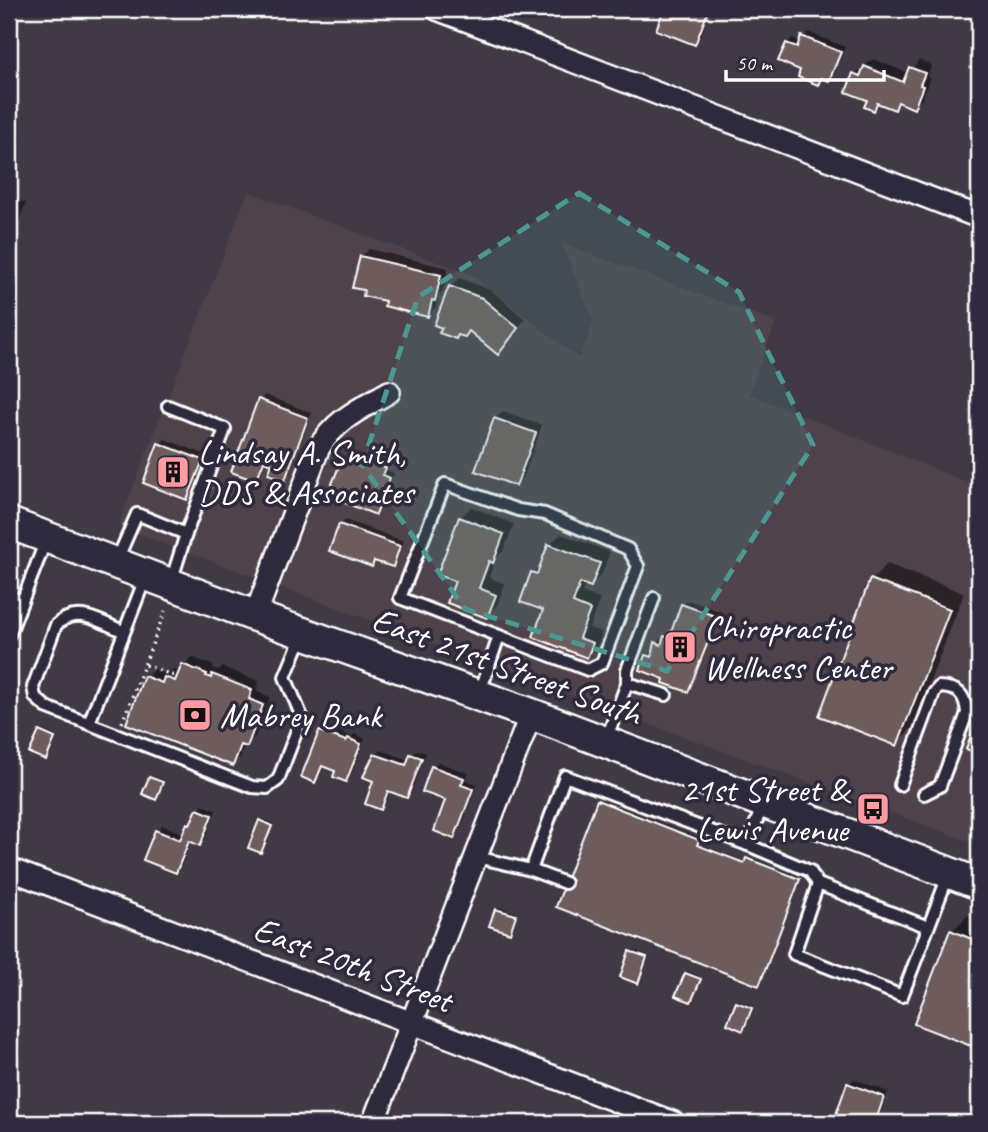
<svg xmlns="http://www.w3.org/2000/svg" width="988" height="1132" font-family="Caveat,sans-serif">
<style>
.built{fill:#4f434c}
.shadow{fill:#0007}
.building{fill:#6e5b5b;stroke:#fff;stroke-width:2}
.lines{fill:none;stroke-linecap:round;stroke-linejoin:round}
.lane-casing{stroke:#fff;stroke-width:16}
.street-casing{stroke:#fff;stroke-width:26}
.secondary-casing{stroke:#fff;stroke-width:35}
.path{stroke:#fff;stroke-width:3.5;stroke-dasharray:2 5;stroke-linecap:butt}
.lane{stroke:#2f2a3d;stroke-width:10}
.street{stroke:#2f2a3d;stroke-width:21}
.secondary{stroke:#2f2a3d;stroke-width:30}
.marked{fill:#4b9892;fill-opacity:0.2;stroke:#4b9892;stroke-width:5;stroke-dasharray:14 9;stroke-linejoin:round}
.labels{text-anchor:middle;stroke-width:7;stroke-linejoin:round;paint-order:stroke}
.poi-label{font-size:35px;fill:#fff;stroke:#2f2a3d;text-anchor:start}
.street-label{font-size:35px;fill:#fff;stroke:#2f2a3d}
</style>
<rect width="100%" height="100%" fill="#423946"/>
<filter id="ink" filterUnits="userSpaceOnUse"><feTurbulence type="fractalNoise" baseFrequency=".0143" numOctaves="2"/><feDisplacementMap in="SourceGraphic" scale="14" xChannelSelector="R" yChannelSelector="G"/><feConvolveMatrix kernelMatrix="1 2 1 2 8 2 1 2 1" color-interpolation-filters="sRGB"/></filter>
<g filter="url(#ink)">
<!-- built -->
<path class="built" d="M248 192 472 275 579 358 594 322 561 243 776 322 749 394 979 487V845L595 704 118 526Z"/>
<!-- shadow -->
<g class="shadow">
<path d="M666 9H711L700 38 695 43 658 29Z"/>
<path d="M808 32 845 47 834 74 829 79 823 77 818 83 803 69 787 44 792 38 801 42Z"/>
<path d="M873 59 909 73 919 60 932 65 927 77 930 78 922 99 913 107 901 102 895 108 880 102 874 109 869 99 848 91 855 74Z"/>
<path d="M9 197 26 203 9 248Z"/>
<path d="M369 249 448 268 443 291 438 295 436 307 428 315 387 300 361 257Z"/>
<path d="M459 278 491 290 525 319 498 352 470 330 459 333 436 324 451 287Z"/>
<path d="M265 395 312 413 290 473 285 478 274 463 266 460 261 474 256 479 260 400Z"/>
<path d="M503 411 542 425 524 476 516 484 495 419Z"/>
<path d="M165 439 207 455 192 493 187 498 160 444Z"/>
<path d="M348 455 364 461 370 455 389 463 387 470 394 473 380 508 375 513 343 460Z"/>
<path d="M471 507 514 524 504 550 496 558 489 577 505 584 497 605 486 616 457 580 460 518Z"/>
<path d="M345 520 404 541 397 560 392 565 377 560 372 565 340 525Z"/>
<path d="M561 534 610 552 602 574 591 585 586 583 582 592 600 599 589 628 602 632 598 645 587 655 546 609 533 573 543 563 550 544Z"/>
<path d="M887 564 964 593 912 728 896 744 872 580Z"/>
<path d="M688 600 722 612 692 684 687 690 666 678 647 656 652 651 655 652 656 643 661 638 665 640 672 633 683 605Z"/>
<path d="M192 657 214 666 213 668 219 670 222 667 259 681 256 691 270 697 255 737 245 745 241 756 233 764 128 723 146 677 148 676V680L169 688 170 685 148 676 154 669 168 675 174 669 181 672 184 665Z"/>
<path d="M326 726 352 737 354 734 365 739 351 775 346 780 337 770 324 765 320 776 315 781 303 777 321 732Z"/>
<path d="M42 730 56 736 46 758 40 732Z"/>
<path d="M381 750 409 760 417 750 426 753 412 791 407 796 391 790 386 803 380 808 375 780 376 755Z"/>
<path d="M438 762 468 773 465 780 477 784 459 832 454 837 448 799 424 791 433 767Z"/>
<path d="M152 776 164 780 156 798 150 778Z"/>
<path d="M601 799 700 838 698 843 746 862 750 857 801 877 760 982 599 801Z"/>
<path d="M203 805 216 810 205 839 200 844 191 840 181 866 176 871 145 859 157 831 162 825 184 834 189 823Z"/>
<path d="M263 819 273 824 263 849 261 821Z"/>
<path d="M498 907 517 913 509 931 496 909Z"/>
<path d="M968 915 979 920V1047L916 1023 952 931Z"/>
<path d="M633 950 648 955 638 982 631 952Z"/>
<path d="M688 972 701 977 691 1000 686 974Z"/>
<path d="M739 1001 753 1006 745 1026 737 1003Z"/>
<path d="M854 1079 888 1092 877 1123H835L849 1084Z"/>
</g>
<!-- building -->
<g class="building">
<path d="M664 9H709L695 45 656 30Z"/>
<path d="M801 36 841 52 829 81 821 78 818 85 798 77 800 70 778 61 786 43 797 47Z"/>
<path d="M864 66 903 82 909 67 925 73 920 85 923 86 914 109 898 102 895 110 877 103 874 111 864 107 867 100 846 92 853 73 860 76Z"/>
<path d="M9 211 16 214 9 234Z"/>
<path d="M360 256 441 275 435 301 432 300 428 317 384 306 385 301 363 296 364 290 352 288Z"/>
<path d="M449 286 482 298 518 328 498 355 469 331 465 337 458 335 456 339 439 333 442 328 434 325Z"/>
<path d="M258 399 308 418 285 480 268 474 272 464 264 461 256 481 231 472Z"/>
<path d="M494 418 536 433 516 486 475 471Z"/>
<path d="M158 443 203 460 187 500 143 483Z"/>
<path d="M342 459 361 467 364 460 386 468 383 475 390 478 376 515 327 496Z"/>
<path d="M459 517 504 534 493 563 489 561 479 588 496 595 487 618 447 603 455 581 437 575Z"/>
<path d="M339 524 400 546 393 567 374 561 372 567 329 551Z"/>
<path d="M548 544 600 563 591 587 580 583 573 603 590 610 579 638 593 643 587 658 533 637 543 610 520 602 531 572 537 574Z"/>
<path d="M870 579 950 609 897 746 819 716Z"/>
<path d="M681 604 718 617 688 692 663 683 664 679 640 670 645 655 652 657 655 642 661 645 664 636 669 638Z"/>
<path d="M182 664 207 674 206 676 211 678 212 674 252 690 249 699 263 705 247 747 241 745 233 766 126 724 144 676 162 683 164 677 175 681Z"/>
<path d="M979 714V754L966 749Z"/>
<path d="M39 731 55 738 46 760 29 753Z"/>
<path d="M319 731 346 741 348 738 361 744 346 782 333 777 335 771 322 766 315 783 301 777Z"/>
<path d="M374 754 406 765 410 754 422 758 407 798 388 791 381 810 365 804 373 781 363 777Z"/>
<path d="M431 766 464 778 461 785 473 789 454 839 434 831 445 800 422 792Z"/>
<path d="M149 777 163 782 156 800 142 794Z"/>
<path d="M597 800 699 840 697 845 744 863 746 858 800 879 759 986 556 907Z"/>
<path d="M197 809 212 815 200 846 189 841 176 873 143 860 155 830 180 840 187 823 190 824Z"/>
<path d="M259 820 272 826 261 853 248 848Z"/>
<path d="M495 909 516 915 510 933 489 926Z"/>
<path d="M950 930 979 942V1049L914 1024Z"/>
<path d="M629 951 647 957 638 984 620 977Z"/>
<path d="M685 973 701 979 691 1002 675 996Z"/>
<path d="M736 1002 752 1008 743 1031 727 1024Z"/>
<path d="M847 1083 884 1097 875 1123H833Z"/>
</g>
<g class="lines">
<defs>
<g id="lane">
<path d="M168 406 225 429 186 534 171 582"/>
<path d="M445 484 518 510 545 514 628 549 638 566 602 663 588 670 400 598Z"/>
<path d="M117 560 137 514 186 534"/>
<path d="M9 596 22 601"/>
<path d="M123 631C100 622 77 605 56 625L33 687 35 697 46 707 252 787 267 788 278 780 302 717 285 677 302 636"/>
<path d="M9 635 46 540"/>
<path d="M627 683 666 695"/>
<path d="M480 692 499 636"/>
<path d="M89 723 146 576"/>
<path d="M606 740 627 683V670L654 598"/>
<path d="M900 785 934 693 939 687C958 688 965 693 967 713L940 786 924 794"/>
<path d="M763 803 748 845 810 871 818 884 928 927"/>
<path d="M979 804V809"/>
<path d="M477 857 531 870 565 883"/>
<path d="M531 870 565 776 748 845"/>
<path d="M818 884 794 954 902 996 948 876"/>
</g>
<g id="street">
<path d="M437 9 979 217"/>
<path d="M255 616 318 449C336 419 360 409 389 392"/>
<path d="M9 869 674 1123"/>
<path d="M373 1123 531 714"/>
</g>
<path id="secondary" d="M9 523 255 616 531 714 979 884"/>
</defs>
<!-- lane casing -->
<use href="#lane" class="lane-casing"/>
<!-- street casing -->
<use href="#street" class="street-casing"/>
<!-- secondary casing -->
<use href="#secondary" class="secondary-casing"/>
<!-- path -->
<g class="path">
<path d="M145 665 177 677"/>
<path d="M122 723 165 611"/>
</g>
<!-- lane -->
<use href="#lane" class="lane"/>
<!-- street -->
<use href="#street" class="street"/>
<!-- secondary -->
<use href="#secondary" class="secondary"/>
</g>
</g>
<!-- marked area -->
<path class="marked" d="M579 193 739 292 813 445 667 671 465 609 362 465 418 297Z"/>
<!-- icons -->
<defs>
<symbol id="building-square" viewBox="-11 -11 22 22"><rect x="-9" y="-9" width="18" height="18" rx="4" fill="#ff9aa2" stroke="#2f2a3d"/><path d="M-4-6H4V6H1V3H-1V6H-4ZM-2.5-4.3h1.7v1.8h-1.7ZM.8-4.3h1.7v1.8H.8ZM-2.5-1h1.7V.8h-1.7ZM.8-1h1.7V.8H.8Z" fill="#111"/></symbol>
<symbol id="bank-square" viewBox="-11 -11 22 22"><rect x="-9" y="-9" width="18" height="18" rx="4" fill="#ff9aa2" stroke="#2f2a3d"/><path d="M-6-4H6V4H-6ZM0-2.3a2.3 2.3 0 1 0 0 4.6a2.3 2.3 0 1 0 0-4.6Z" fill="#111"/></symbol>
<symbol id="bus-square" viewBox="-11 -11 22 22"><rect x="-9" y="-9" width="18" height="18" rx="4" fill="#ff9aa2" stroke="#2f2a3d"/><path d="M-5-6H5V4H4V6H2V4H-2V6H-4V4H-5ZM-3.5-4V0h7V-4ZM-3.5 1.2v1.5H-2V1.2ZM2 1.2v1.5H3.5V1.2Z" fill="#111"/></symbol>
</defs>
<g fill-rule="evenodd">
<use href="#building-square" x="154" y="453" width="38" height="38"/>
<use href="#building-square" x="661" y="628" width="38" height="38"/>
<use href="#bank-square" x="176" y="696" width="38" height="38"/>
<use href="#bus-square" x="854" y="790" width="38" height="38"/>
</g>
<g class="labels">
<!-- poi labels -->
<g class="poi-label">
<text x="198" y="464">Lindsay A. Smith,<tspan x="198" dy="40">DDS &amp; Associates</tspan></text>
<text x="704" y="639">Chiropractic<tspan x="704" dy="40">Wellness Center</tspan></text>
<text x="220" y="727">Mabrey Bank</text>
<text x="848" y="801" text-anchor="end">21st Street &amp;<tspan x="848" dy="40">Lewis Avenue</tspan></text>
</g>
<!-- street labels -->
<g class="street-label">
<text transform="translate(507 666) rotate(20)" y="12">East 21st Street South</text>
<text transform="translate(353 964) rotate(21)" y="12">East 20th Street</text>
</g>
</g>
<!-- margin -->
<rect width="988" height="1132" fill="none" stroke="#2f2a3d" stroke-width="35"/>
<rect x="18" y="18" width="953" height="1097" fill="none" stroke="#fff" stroke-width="2.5" filter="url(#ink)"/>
<!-- scale -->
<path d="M726 70v10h158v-10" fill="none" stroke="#ffffff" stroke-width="3.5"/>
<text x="736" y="70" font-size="21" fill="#ffffff" stroke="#2f2a3d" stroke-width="5" paint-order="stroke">50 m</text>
</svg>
